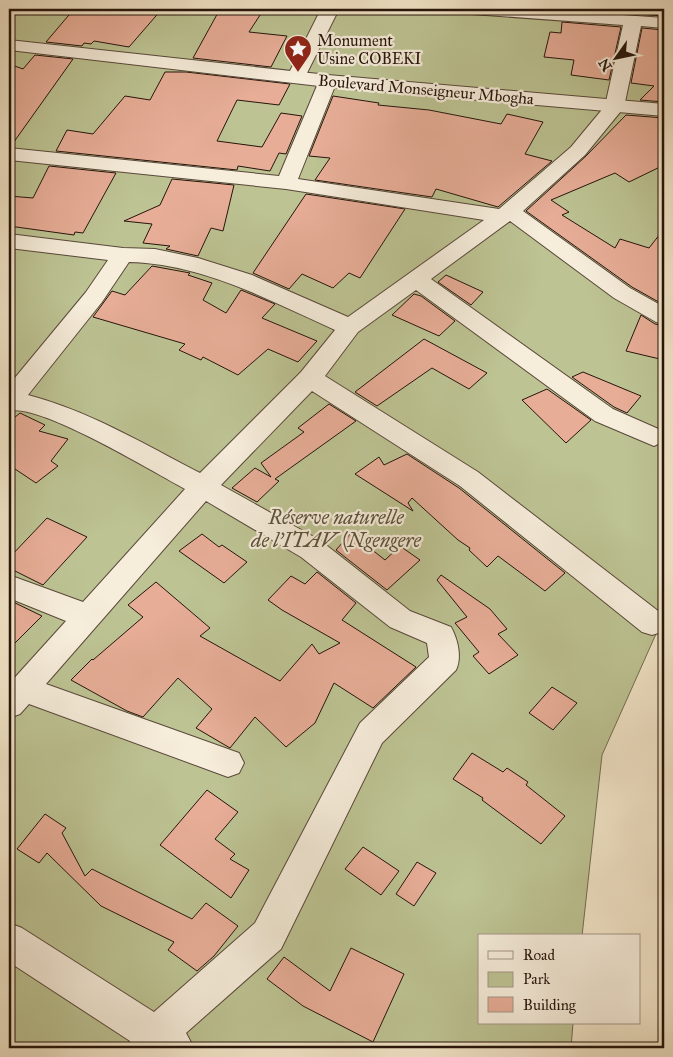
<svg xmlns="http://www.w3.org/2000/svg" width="673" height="1057" font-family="'IM FELL Great Primer',serif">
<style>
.green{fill:#bdc393;stroke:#726c4f}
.building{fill:#e7ad97;stroke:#26140b}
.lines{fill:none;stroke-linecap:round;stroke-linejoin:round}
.minor-casing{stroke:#59483a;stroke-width:2}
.tertiary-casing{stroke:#59483a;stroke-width:2}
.minor{fill:#f6eddb;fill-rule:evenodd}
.tertiary{fill:#f6eddb;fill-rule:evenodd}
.labels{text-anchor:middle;stroke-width:4.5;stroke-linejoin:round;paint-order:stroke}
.far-poi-label{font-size:16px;fill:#26140b;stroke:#f6eddb;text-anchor:start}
.far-street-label{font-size:16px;fill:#26140b;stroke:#f6eddb}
.park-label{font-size:20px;font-style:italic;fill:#5b513b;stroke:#f6eddb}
</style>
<rect width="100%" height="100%" fill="#f1e4c7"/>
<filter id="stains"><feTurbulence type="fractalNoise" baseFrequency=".004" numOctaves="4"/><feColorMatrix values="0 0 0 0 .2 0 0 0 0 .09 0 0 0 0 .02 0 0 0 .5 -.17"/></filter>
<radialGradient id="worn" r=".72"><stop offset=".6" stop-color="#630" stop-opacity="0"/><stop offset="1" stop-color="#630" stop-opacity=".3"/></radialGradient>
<!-- green -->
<path class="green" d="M9 9H664V616L602 755 582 936H479V1023H573L571 1048H9Z"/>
<!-- building -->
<g class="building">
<path d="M74 9H162L129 47 94 41 91 44 84 43 82 46 46 42Z"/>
<path d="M220 9H264L249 32 287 36 271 67 193 58Z"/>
<path d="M562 9H664V16Z"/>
<path d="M562 22 621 27 609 80 571 75 574 60 544 57 550 32 561 33Z"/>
<path d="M642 28 664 30V102L640 100 654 86 631 83Z"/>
<path d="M35 55 73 59 11 146H9V64L23 69Z"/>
<path d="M165 72H186L290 84 279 105 237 100 217 141 262 147 281 113 302 116 286 154 279 153 270 171 238 166 237 170 56 151 67 130 93 134 125 96 150 100Z"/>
<path d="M333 96 379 103 378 105 429 110 501 124 507 114 543 122 525 154 552 161 498 207 436 189 432 197 315 180 330 158 309 156Z"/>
<path d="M626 115 664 118V165L629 182 615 173 551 200 569 212 562 215 615 248 620 239 649 248 664 229V305L632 287 526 211 586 156Z"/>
<path d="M49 166 116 173 83 233 75 232 74 235 9 226V196L33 198Z"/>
<path d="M172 179 234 185 223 231 211 228 198 256 166 249 170 246 143 243 152 224 124 221 160 205Z"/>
<path d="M306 194 405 209 360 278 349 273 333 288 302 274 289 289 253 273Z"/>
<path d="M152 266 190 273 188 275 212 283 203 300 226 313 241 290 275 304 262 318 317 341 298 362 268 349 238 375 203 357 201 360 179 350 185 344 93 317 112 291 125 295Z"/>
<path d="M446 275 483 292 471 305 438 282Z"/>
<path d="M414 294 421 296 455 321 439 336 392 315Z"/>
<path d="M641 315 655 324 664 326V360L626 351Z"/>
<path d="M424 339 487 373 469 389 432 368 377 406 355 392Z"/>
<path d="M583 372 641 396 627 413 614 407 572 377Z"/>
<path d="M547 389 591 420 566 443 522 400Z"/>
<path d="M329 404 356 421 275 479 279 481 257 502 232 488 255 468 271 477 261 463 304 432 298 428Z"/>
<path d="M20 413 45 425 39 431 68 439 51 461 58 466 36 483 9 465V422Z"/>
<path d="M407 454 459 488 565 573 545 591 498 556 487 567 469 550 470 548 458 540 412 498 408 503 413 511 355 474 379 457 384 465Z"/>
<path d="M47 518 87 537 43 585 9 568V558Z"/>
<path d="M351 533 385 560 400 546 420 560 387 590 336 550Z"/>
<path d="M202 534 219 547 222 545 247 562 224 583 179 551Z"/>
<path d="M317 572 356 603 342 620 416 667 373 708 334 683 315 723 286 747 255 717 230 748 196 728 212 709 178 678 143 717 127 711 71 680 92 659 93 660 143 617 128 605 156 582 210 628 200 636 280 681 312 644 319 654 340 643 282 610 268 600 291 576 305 584Z"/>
<path d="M441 575 490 609 507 629 498 634 518 655 489 674 473 656 479 652 455 623 467 617 437 580Z"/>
<path d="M9 600 42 616 9 649Z"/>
<path d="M552 687 577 703 553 730 529 713Z"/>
<path d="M472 753 503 772 507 768 528 782 526 785 565 816 541 844 482 800 483 798 453 779Z"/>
<path d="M207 790 238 812 215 839 235 854 230 859 249 870 231 898 160 845Z"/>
<path d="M45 814 66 828 62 833 85 876 92 869 192 919 206 903 238 926 214 956 197 971 168 950 174 942 101 906 47 853 39 863 17 849Z"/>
<path d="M363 847 399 871 381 895 345 869Z"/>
<path d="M417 862 436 873 414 906 396 894Z"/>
<path d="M351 948 404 974 373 1042 303 1006 267 979 284 957 330 991Z"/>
</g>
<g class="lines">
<defs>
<g id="minor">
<path d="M321 9H339L303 81H289L287 77Z"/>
<path d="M464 9H539L664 18V28L641 26 624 107 621 111 585 155 523 211 630 288 664 307V324L656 322 614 298 510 221 431 279 613 409 663 431 664 441 654 446 595 421 416 290 358 332 325 376 478 472 662 614 664 618 662 632 652 635 642 632 460 486 312 391 221 485 321 541 410 611 451 627C458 640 462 657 456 670L382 743 281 949 186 1033 194 1048H127L130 1041 9 962V923L22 928 154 1012 255 923 360 723 429 657 427 643 390 627 301 557 206 501 46 684 239 753 244 763 239 773 228 777 29 704 20 714 9 718V684L66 621 9 598V575L83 602 185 489C153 472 40 403 9 411V385L86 292 108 260 9 248V234L123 248 155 249 198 258 252 275 348 317 484 220 286 189 9 160V148L279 176 319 81 321 77H335L337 81 298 179 499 209 571 147 605 106 623 25 472 14 466 13ZM129 262C203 264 269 300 335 330L301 372 200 473C144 444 89 411 28 395L102 302Z"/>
</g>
<path id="tertiary" d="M9 40 328 75 664 104V116L328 87 9 50Z"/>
</defs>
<!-- minor casing -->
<use href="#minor" class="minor-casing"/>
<!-- tertiary casing -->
<use href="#tertiary" class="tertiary-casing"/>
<!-- minor -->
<use href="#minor" class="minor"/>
<!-- tertiary -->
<use href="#tertiary" class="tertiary"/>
</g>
<!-- icons -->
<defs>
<symbol id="sight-pin" viewBox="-11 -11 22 30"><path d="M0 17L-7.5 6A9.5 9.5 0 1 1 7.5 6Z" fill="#8f2418" stroke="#f6eddb"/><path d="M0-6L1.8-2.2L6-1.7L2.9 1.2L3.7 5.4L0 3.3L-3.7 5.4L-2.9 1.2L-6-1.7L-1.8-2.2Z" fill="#fff"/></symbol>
</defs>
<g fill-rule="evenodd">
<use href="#sight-pin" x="282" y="33" width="32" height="43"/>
</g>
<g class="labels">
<!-- far-poi labels -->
<g class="far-poi-label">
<text x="317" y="46">Monument<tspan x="317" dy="18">Usine COBEKI</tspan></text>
</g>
<!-- far-street labels -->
<g class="far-street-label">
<text transform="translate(426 89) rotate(5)" y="6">Boulevard Monseigneur Mbogha</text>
</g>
<!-- park labels -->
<g class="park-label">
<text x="336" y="524">Réserve naturelle<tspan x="336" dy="23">de l'ITAV (Ngengere</tspan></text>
</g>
</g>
<!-- margin -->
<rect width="673" height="1057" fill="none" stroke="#f1e4c7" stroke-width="30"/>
<rect x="10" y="10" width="653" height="1037" fill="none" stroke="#26140b" stroke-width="2.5"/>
<rect x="15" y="15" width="643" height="1027" fill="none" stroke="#26140b"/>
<!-- legend -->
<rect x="478" y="934" width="162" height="90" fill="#f6eddb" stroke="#a39688"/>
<rect x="488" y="951" width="25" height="8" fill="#f6eddb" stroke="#a39688"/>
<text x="523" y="960" font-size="15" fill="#26140b">Road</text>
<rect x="488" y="972" width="25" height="15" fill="#bdc393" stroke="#a39688"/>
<text x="523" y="984" font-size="15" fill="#26140b">Park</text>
<rect x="488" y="997" width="25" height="15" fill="#e7ad97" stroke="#a39688"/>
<text x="523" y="1010" font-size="15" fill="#26140b">Building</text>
<!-- north arrow -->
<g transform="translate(616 58) rotate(237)" stroke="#f6eddb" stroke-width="4" paint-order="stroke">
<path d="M0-4L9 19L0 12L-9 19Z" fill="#26140b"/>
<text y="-8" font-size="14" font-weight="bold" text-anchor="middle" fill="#26140b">N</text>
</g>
<rect width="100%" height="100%" filter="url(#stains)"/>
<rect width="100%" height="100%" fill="url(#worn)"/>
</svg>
